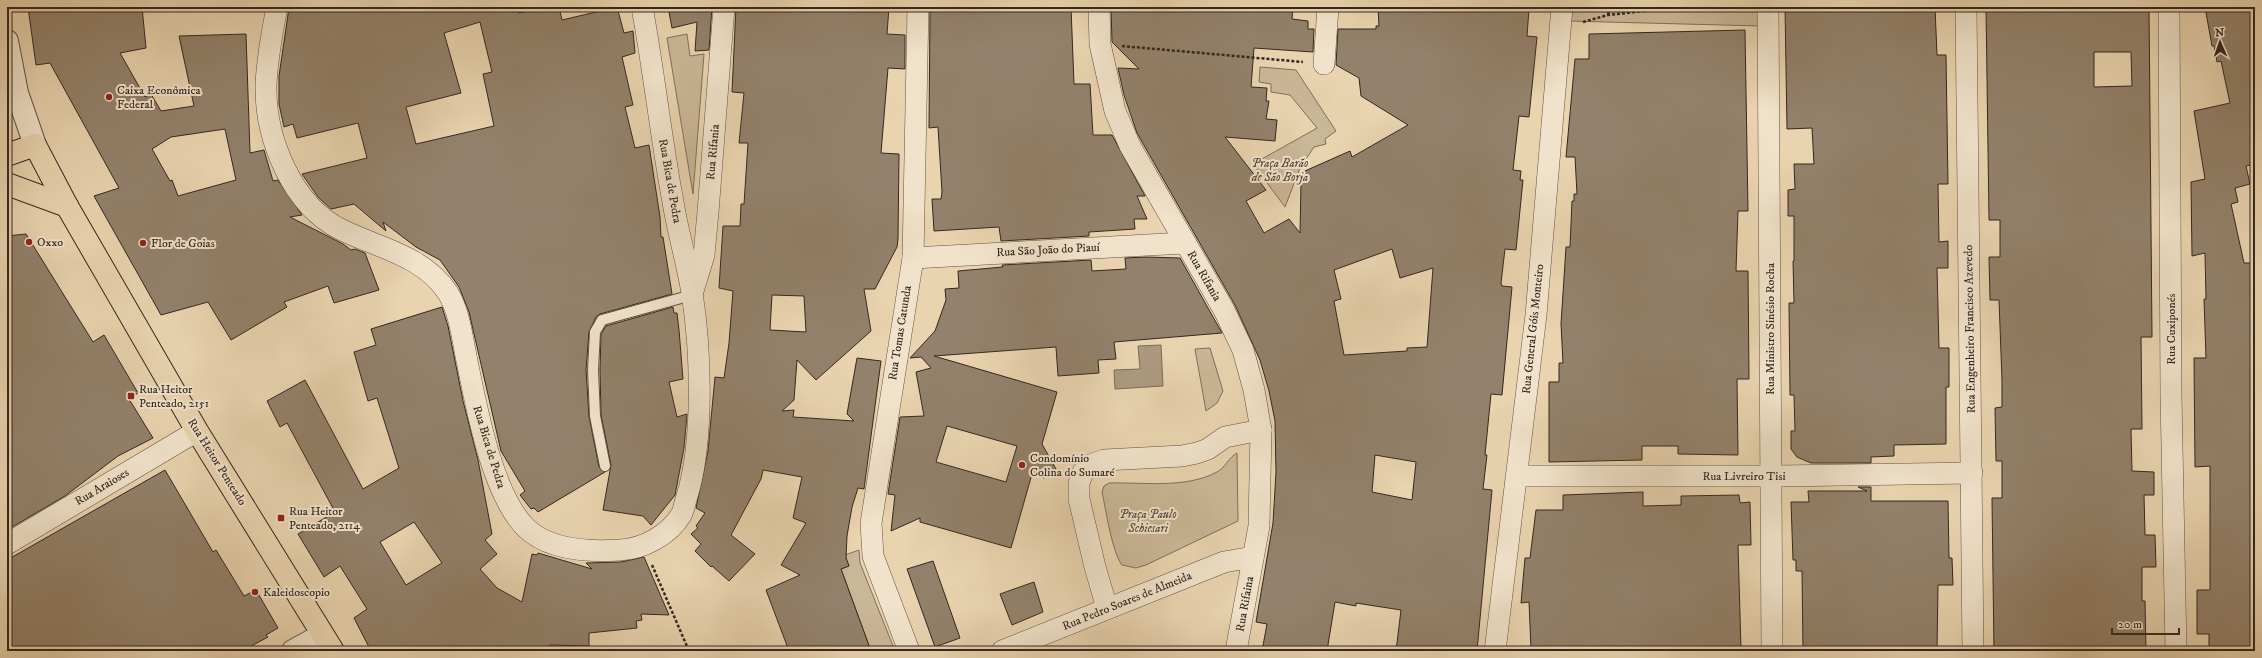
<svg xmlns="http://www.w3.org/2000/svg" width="2262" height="658" font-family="'IM FELL DW Pica',serif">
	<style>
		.green { fill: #cab797; stroke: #806f5c }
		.water { fill: #ac997f; stroke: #7c6b59 }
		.building { fill: #93816b; stroke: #352721; fill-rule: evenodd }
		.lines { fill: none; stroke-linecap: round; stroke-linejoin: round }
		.service-casing { stroke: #625244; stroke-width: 12 }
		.minor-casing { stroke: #625244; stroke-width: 22 }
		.tertiary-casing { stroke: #625244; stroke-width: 24 }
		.primary-casing { stroke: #352721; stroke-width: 24 }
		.path { stroke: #352721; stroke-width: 2.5; stroke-dasharray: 3 2; stroke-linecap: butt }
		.service { stroke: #f1e3cb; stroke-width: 10 }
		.minor { stroke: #f1e3cb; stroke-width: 21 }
		.tertiary { stroke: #f1e3cb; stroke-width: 22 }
		.primary { stroke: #e9d4af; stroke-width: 22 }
		.poi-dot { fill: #8f2418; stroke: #f1e3cb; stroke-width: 1.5 }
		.labels { text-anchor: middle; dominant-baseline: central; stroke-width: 4; stroke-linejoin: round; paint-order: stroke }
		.poi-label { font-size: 12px; fill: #352721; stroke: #f1e3cb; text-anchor: start }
		.street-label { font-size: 12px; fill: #352721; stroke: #f1e3cb }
		.park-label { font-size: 12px; font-style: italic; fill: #5a4b3e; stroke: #f1e3cb }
	</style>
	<rect width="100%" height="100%" fill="#e9d4af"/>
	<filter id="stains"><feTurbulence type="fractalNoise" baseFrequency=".005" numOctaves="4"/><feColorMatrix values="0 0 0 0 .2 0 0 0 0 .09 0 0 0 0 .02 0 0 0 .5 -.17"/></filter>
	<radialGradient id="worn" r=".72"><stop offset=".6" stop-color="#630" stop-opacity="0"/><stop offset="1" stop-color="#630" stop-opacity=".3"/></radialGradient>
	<!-- green -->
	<g class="green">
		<path d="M1569,7H1760L1761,26L1568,21Z"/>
		<path d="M687,34L690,56L704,54L693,194L667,38Z"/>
		<path d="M1260,67L1296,70L1336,131L1325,139L1326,144L1314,147L1300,168L1285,207L1253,164L1317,128L1290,95L1271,92V84L1259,82Z"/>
		<path d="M1210,348L1223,391L1217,403L1206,411L1195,349Z"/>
		<path d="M1237,453L1238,521L1146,565L1136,568L1122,565C1112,552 1106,510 1102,492L1104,486L1109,483C1143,482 1185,489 1217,472C1225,468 1229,457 1237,453Z"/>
		<path d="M859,550L860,563L895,651H871L841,569L849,566L845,555Z"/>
	</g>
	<!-- water -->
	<path class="water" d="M1161,345L1163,386L1115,389L1114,370L1140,369L1138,346Z"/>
	<!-- building -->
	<g class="building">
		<path d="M28,7H142L146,48L120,53L145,97L151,94L161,111L194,106L179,36L246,34L250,153L264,150L273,181L278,180L302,215L290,217L343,244L351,250L355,249L365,253L379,290L334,303L328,286L284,302L287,307L231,340L208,302L161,315L94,196L119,188L50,63L36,65ZM225,129L236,180L178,196L172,180L170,181L152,149L171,137Z"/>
		<path d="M294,7H518L519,13L546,7H559L562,20L617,7L624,33L633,31L635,53L622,57L633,105L625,107L635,148L649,145L660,217L661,237H663L672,294L600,314L596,317L589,332L586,370L589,416L599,467L605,472L538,512L534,508L531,509L520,495L525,491L501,451L469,312L459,287L440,260L416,247L383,222L386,231L354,204L331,209L318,197L302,174L367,158L358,123L297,138L293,124L284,127L279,104V76L289,8ZM480,22L492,72L483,74L494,126L416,144L406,107L461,93L444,33Z"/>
		<path d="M668,7H712L709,50L695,51L697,22L672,28Z"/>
		<path d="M736,7H889L887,34L905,35V69L888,68L881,153L899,154L898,239L897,247L875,289H864L871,331L816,380L797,360L794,400L782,411L794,410L793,417L854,421L847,414L857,358L881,361L864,489L858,488L852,507L847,536L846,558L849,566L841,569L871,651H789L766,590L800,575L781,565L806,523L793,518L802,477L763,470L761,479L731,535L755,554L729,581L712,566L711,567L695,551L701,544L691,534L698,528L696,526L705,513L696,508L708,451L715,377L724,378L729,343L733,291L719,288L723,226H740L741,204H744L748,143H739L744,93L732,92ZM772,295L804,296L806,332L770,330Z"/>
		<path d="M943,7H1071L1074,84H1090L1093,135H1112L1145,196H1137L1147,219H1134L1135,229L1089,232V236L1001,241L999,227L934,231L932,199H941L942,192L938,127L929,128L930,11L943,10Z"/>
		<path d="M1111,7H1293L1292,19L1308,21V29H1314L1313,52L1254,48L1251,87L1267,88L1266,101H1269L1266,119L1277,120L1275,141L1225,137L1266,190L1246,201L1264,233L1289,219L1300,233L1301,183L1305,171L1350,151L1352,157L1408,125L1361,96L1359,78L1336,65L1338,29H1376V26H1379L1378,7H1503L1529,9L1527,36L1537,37L1529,117L1519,116L1513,170L1521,171L1520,180H1523L1516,250L1505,249L1501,283L1502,286L1512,287L1502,395L1491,394L1485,455H1487L1483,489L1492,490L1477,651H1396L1401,610L1356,603V606L1335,602L1327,651H1262L1267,624L1256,622L1273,523L1276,472L1275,421L1269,391L1260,360L1235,305L1137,133L1124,95L1118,68L1139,69L1112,42ZM1392,249L1400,278L1433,268L1427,347L1407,348V351L1344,355L1334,301L1341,299L1334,270ZM1375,455L1416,462L1412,500L1372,492Z"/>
		<path d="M1785,7H1935L1937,55H1946L1948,184H1938L1939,242L1948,241V268H1937L1939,348H1949V387H1946V444L1894,445V456L1871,457V463H1811L1797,457L1791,449V431H1795L1794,395H1790L1789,303H1794L1793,261H1794V216H1788V190L1795,189L1794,164H1814L1812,128L1787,129Z"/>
		<path d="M1986,7H2149L2152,337H2141L2142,429H2131L2132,471L2154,472V495H2144L2145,535H2155L2156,567H2142V601H2145L2146,651H1994L1992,498H2002V461H1996L1995,408L2002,407V380L1999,300H1990L1989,257H2000V220H1989ZM2094,52H2131L2132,86L2094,87Z"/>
		<path d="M2205,7H2255V164L2246,166L2250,184L2235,188L2238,202L2231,204L2244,263H2255V651H2209V634H2197V590H2210V466L2195,467L2194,358H2206L2204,299H2206L2205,253L2192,256L2191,182L2205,179L2194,111L2230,103L2221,61L2217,62L2214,46H2212Z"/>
		<path d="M1745,30L1748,211H1738L1736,271H1748L1749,379H1737L1738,455L1678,454V446H1642V460L1549,462V382H1559V363H1563L1561,324L1566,247H1570L1572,201H1574V194H1577L1575,157H1566L1575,59H1589V34Z"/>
		<path d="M26,234L93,342L104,335L138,393L129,399L153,438L118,456L65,496L7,530V236Z"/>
		<path d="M1147,257L1180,258L1222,333L1114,342L1116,359L1098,360L1099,373L1058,376L1056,347L934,356L1057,392L1042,444L1056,469L1044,478L1032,474L1011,548L920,522V518L891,531L895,495L888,494L900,417L924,416L916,372L931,368L921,357L910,358L935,331L946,300L945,289L959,288L958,271L1003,267L1002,265L1091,260L1092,271L1126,269L1125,258ZM947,426L1017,446L1006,482L936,462Z"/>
		<path d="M442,307L448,326L463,401L478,460L492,534L485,540L497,554L480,569L497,588L522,602L532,554L537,555L538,553L592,569L586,563L621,562L644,557L669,615L641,614L642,620L636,621L637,628L589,633V646L550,645V648L542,647L541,651H371L354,618L367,609L340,566L324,577L298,534L335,512L287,423L280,427L267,401L305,380L363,489L399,468L377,398L368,401L354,352L376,345L371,329ZM414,522L442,563L406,585L380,542Z"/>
		<path d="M673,307L674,313H677L679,330L683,379L669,382L677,417L687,414L684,448L675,495L651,525L643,516L603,510L611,465L601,415L600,370L601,334L606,326Z"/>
		<path d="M165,470L213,552L216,550L244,596L256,590L278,628L266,635L268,637L242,651H7V560Z"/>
		<path d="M1858,487H1871V501H1948L1949,558H1952L1953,585H1938L1937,651H1803L1802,571H1796V560H1793L1791,502H1809L1808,491H1867Z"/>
		<path d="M1643,492V506L1681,505V496L1739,495L1740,503L1750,502L1751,545H1738L1741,650L1543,651V649H1531L1529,602L1521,603L1525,558H1530L1536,510H1563V495Z"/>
		<path d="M933,561L960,638L935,647L907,569Z"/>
		<path d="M1034,582L1043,612L1012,625L1000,594Z"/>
	</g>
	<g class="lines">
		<defs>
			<path id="service" d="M605,466L595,416L593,370L595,332L602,320L692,295"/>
			<g id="minor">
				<path d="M277,7C272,33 267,58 266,85C265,138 292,206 342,230C379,248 424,256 448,293C459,311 462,335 466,356C476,404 491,493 526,528C550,551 590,552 620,550C643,549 669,535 681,515C684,510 685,502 687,496C704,442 701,349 692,293C687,262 678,233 673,202C661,138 654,72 642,7"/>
				<path d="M1099,7L1100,44L1115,111L1130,146L1224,310L1243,350L1254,390L1261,430L1259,526L1236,651"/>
				<path d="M1768,7L1772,651"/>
				<path d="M1966,7L1973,651"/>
				<path d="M2169,7L2171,395L2176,651"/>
				<path d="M1324,64L1328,7"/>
				<path d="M913,258L1184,243"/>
				<path d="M693,291L704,255L708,212L724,7"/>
				<path d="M1517,476H1771L1972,473"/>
				<path d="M7,544L197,431"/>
				<path d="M1107,608L1095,567L1079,499V483L1083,472L1090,465L1104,460L1182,456L1197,453L1208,449L1225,437L1261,430"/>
				<path d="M909,651L873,556L871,523L913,258L918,7"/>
				<path d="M1002,651L1224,562L1253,557"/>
				<path d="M1495,651L1536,315L1562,7"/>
			</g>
			<g id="tertiary">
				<path d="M7,41L17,93L35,145"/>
				<path d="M293,651L322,635"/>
			</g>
			<g id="primary">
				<path d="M7,155L35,145L67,206L197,431L333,651"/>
				<path d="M7,184L67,206"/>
			</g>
		</defs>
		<!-- service casing -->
		<use href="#service" class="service-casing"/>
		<!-- minor casing -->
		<use href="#minor" class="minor-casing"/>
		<!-- tertiary casing -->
		<use href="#tertiary" class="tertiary-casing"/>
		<!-- primary casing -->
		<use href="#primary" class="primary-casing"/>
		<!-- path -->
		<g class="path">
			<path d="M1608,15L1610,7"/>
			<path d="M1583,22L1608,15L1681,7"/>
			<path d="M1122,46L1303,62"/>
			<path d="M652,565L689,651"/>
		</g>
		<!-- service -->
		<use href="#service" class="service"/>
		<!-- minor -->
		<use href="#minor" class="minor"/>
		<!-- tertiary -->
		<use href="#tertiary" class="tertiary"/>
		<!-- primary -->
		<use href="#primary" class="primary"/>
	</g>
	<!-- markers -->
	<g class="poi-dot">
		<circle cx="109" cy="97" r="4"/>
		<circle cx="29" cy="242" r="4"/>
		<circle cx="143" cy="243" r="4"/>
		<rect x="127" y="392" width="8" height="8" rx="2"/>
		<circle cx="1022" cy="465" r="4"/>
		<rect x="277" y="514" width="8" height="8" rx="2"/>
		<circle cx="255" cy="592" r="4"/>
	</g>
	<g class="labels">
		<!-- poi labels -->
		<g class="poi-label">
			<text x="117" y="90">Caixa Econômica<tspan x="117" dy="14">Federal</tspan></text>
			<text x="37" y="242">Oxxo</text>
			<text x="151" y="243">Flor de Goias</text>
			<text x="139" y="389">Rua Heitor<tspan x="139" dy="14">Penteado, 2151</tspan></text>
			<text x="1030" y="458">Condomínio<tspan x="1030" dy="14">Colina do Sumaré</tspan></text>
			<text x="289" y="511">Rua Heitor<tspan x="289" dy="14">Penteado, 2114</tspan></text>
			<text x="263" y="592">Kaleidoscopio</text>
		</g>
		<!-- street labels -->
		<g class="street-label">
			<text transform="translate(713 152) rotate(-85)">Rua Rifania</text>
			<text transform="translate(670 181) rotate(80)">Rua Bica de Pedra</text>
			<text transform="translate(1048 250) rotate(-3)">Rua São João do Piauí</text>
			<text transform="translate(1204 276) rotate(60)">Rua Rifania</text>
			<text transform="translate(1533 329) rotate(-84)">Rua General Góis Monteiro</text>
			<text transform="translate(1770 329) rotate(-90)">Rua Ministro Sinésio Rocha</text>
			<text transform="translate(1970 329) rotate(-91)">Rua Engenheiro Francisco Azevedo</text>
			<text transform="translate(2171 329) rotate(-90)">Rua Cuxiponés</text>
			<text transform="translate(900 333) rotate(-81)">Rua Tomas Catunda</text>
			<text transform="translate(489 447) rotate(73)">Rua Bica de Pedra</text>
			<text transform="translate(217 462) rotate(58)">Rua Heitor Penteado</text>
			<text x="1744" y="476">Rua Livreiro Tisi</text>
			<text transform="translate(102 487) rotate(-31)">Rua Araioses</text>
			<text transform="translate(1127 601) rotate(-22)">Rua Pedro Soares de Almeida</text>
			<text transform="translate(1245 604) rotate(-80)">Rua Rifaina</text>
		</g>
		<!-- park labels -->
		<g class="park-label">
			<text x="1280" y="163">Praça Barão<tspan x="1280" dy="14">de São Borja</tspan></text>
			<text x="1148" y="514">Praça Paulo<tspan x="1148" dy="14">Schiesari</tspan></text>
		</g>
	</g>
	<!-- margin -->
	<rect width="2262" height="658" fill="none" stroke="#e9d4af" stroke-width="24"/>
	<rect x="8" y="8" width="2246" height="642" fill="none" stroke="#352721" stroke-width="2"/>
	<rect x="12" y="12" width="2238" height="634" fill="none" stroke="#352721"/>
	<!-- north arrow -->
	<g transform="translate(2220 42) rotate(358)" stroke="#f1e3cb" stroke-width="3" paint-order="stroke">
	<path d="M0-3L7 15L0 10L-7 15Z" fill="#352721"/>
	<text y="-6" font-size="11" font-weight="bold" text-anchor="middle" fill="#352721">N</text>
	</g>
	<!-- scale -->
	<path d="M2112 628v6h67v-6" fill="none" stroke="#352721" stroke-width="2"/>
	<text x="2118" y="628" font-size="12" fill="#352721" stroke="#f1e3cb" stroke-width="3" paint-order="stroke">20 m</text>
	<rect width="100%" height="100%" filter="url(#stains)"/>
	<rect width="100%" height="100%" fill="url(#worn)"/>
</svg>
